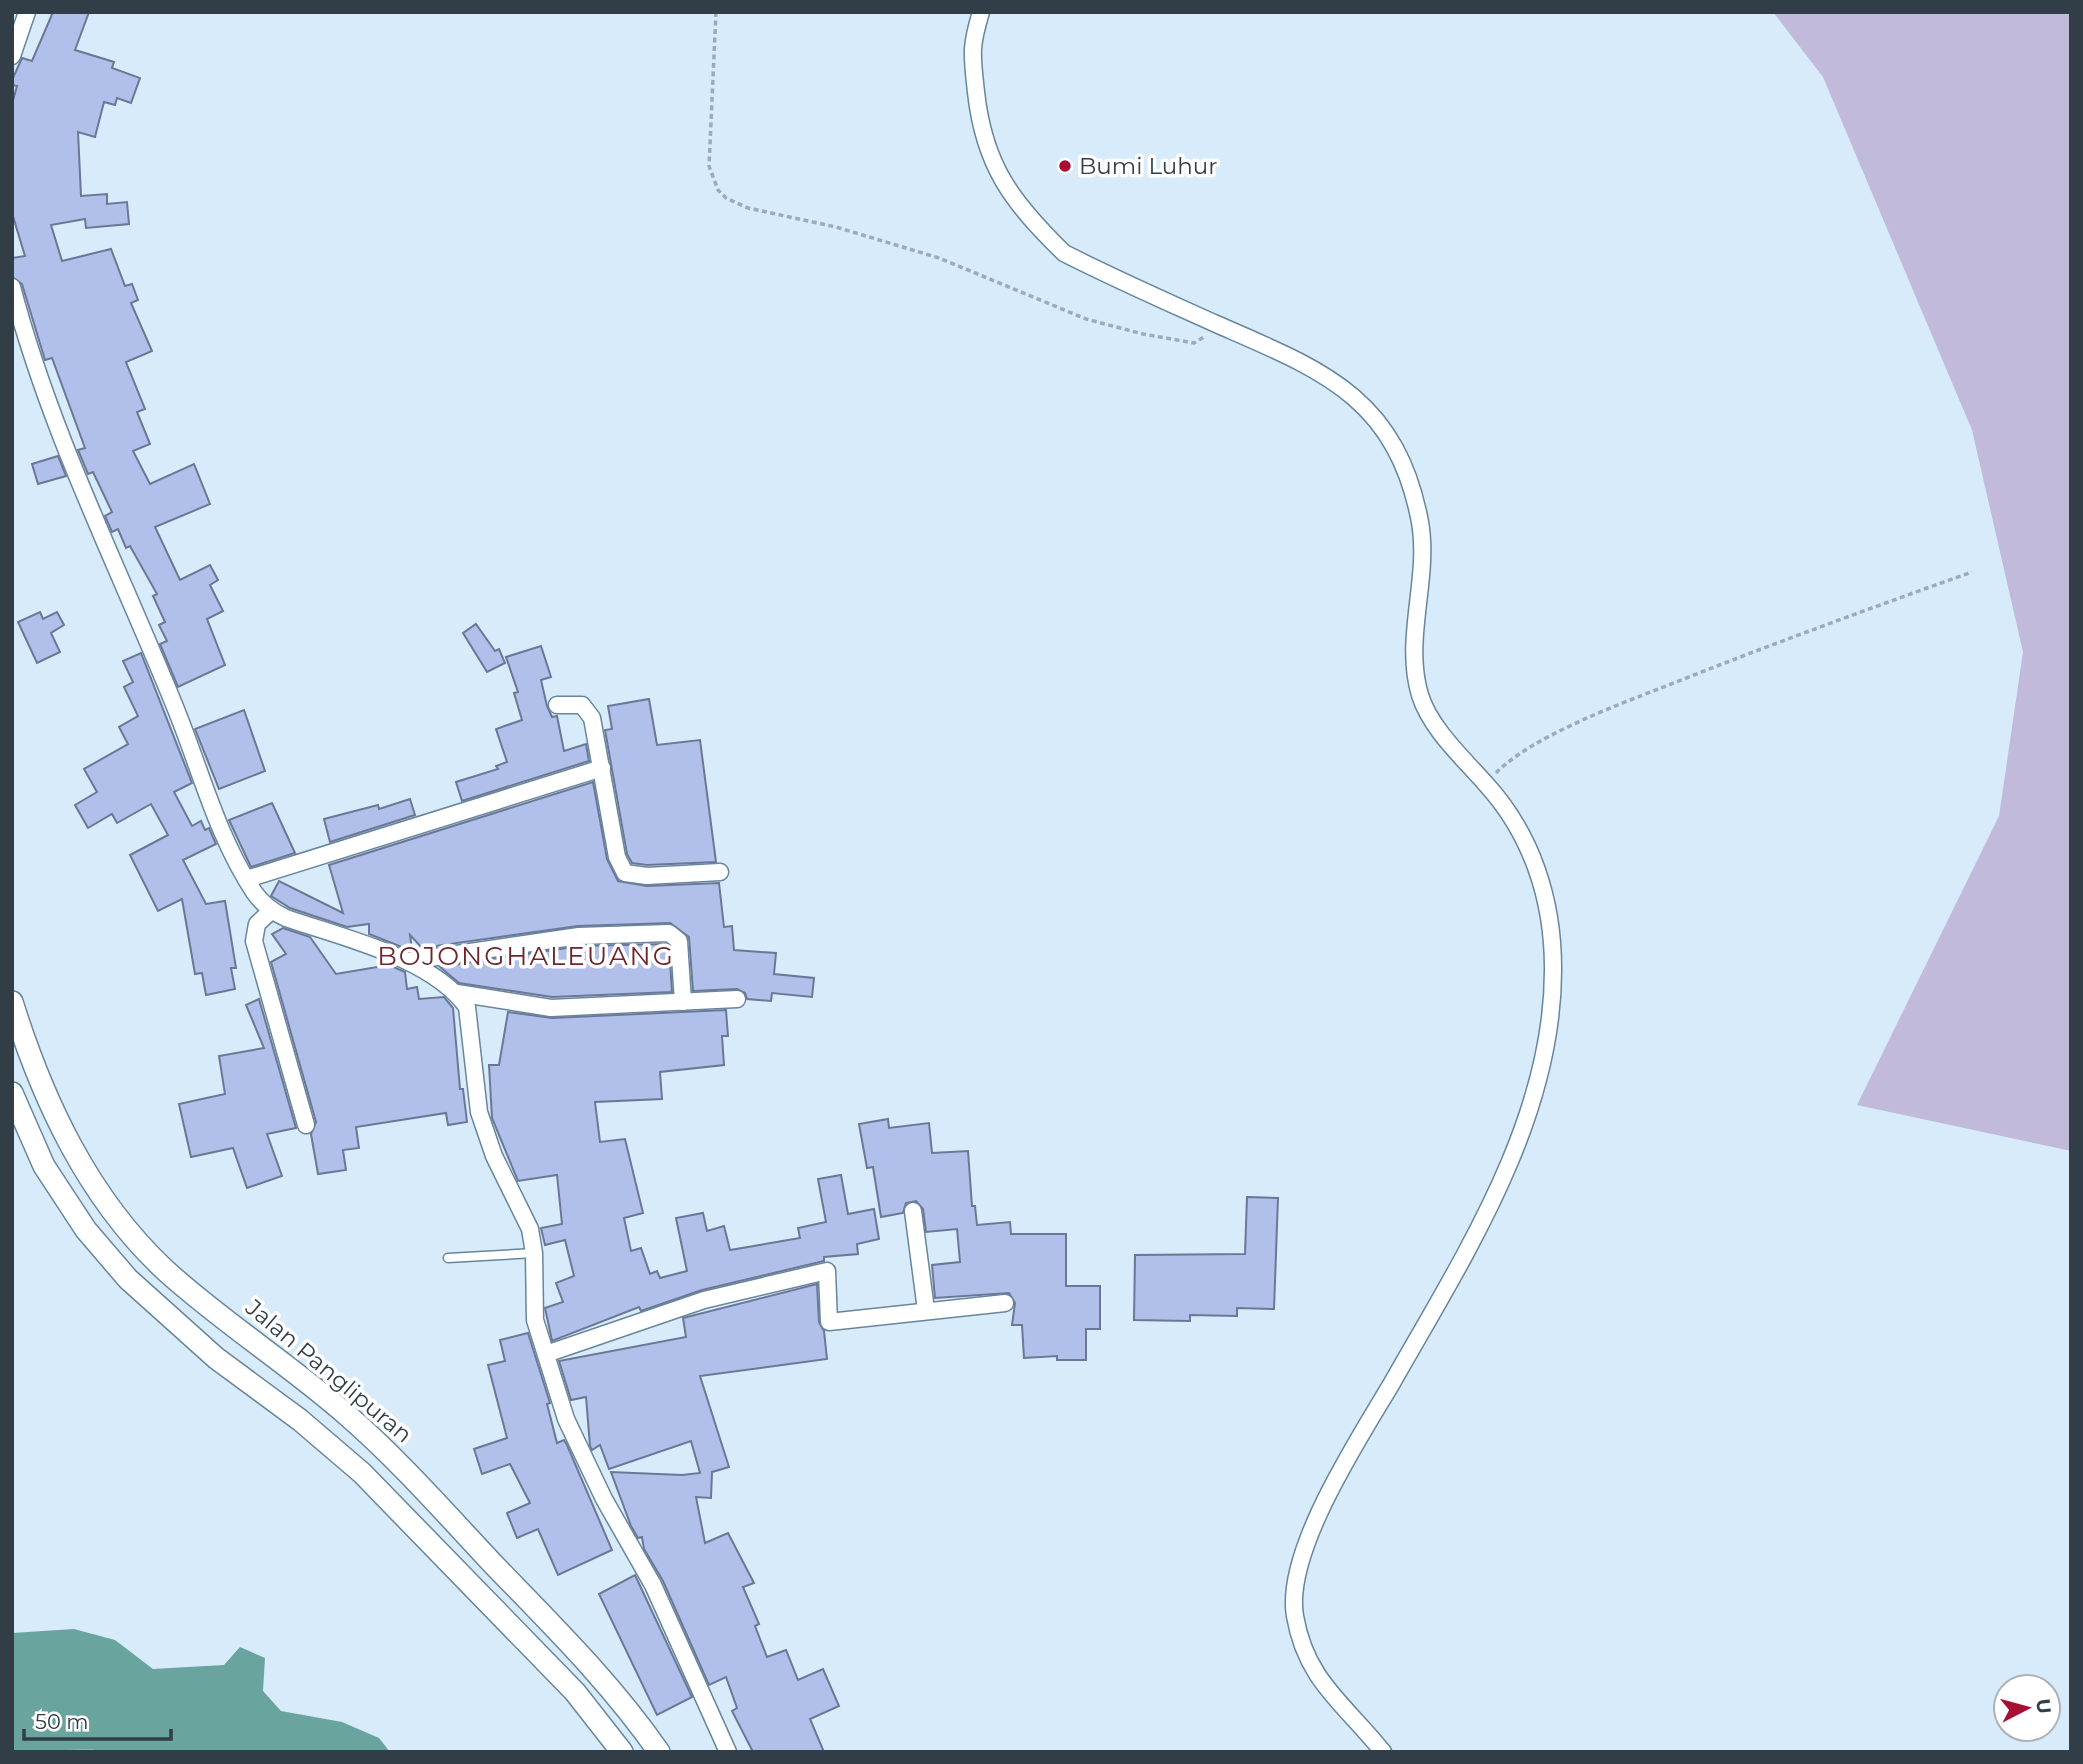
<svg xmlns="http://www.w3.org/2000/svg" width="2083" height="1764" font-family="Montserrat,sans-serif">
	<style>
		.green { fill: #c2badb }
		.water { fill: #69a59e }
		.building { fill: #b0c0eb; stroke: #6c7795; stroke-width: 2 }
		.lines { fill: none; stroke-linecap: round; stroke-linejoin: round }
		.lane-casing { stroke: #67869c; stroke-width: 11 }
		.street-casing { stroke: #67869c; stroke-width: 19 }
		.secondary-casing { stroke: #67869c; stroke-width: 24 }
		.path { stroke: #9aacb9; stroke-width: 3.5; stroke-dasharray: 5 3.5; stroke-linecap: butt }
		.lane { stroke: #fff; stroke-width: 8 }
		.street { stroke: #fff; stroke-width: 16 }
		.secondary { stroke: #fff; stroke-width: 21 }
		.poi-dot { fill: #a70e31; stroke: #fff; stroke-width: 2.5 }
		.labels { text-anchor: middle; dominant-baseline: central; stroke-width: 7; stroke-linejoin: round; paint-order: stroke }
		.poi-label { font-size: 23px; fill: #313e48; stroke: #fff; text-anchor: start }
		.street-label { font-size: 23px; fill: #313e48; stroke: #fff }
		.quarter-label { font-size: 26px; letter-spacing: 2px; fill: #6d262d; stroke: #fff }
	</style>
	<rect width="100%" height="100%" fill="#d7ebfa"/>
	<!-- green -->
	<path class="green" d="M1773,12H2071V1151L1857,1105L1999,816L2023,652L1972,430L1823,77Z"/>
	<!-- water -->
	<path class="water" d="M74,1629L115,1640L153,1669L224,1665L240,1647L265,1658L263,1691L281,1711L342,1722L379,1738L390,1752H118C83,1747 48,1752 12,1752V1633Z"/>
	<!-- building -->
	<g class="building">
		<path d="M53,12H89L75,50L114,62L112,68L140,78L131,103L117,98L115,105L104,102L95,137L78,132L81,196L107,194V204L127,202L129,224L86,228L85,219L51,225L62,261L111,249L125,286L132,284L138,300L131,303L152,351L126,362L145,409L137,412L150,444L133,451L150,484L194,464L210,504L155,527L180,580L210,565L218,580L210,585L223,611L207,619L225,665L178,687L160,644L167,641L159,625L165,622L153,596L157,594L130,546L126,548L118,529L112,532L105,516L112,512L93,472L88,474L78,450L85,448L52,358L45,360L22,284L12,277V258L25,256L12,213V104L17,86L12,85V80L22,58L32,61Z"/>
		<path d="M58,456L66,476L38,484L32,464Z"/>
		<path d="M40,612L43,619L57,612L64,625L51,633L60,652L37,663L18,622Z"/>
		<path d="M476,624L495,651L499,649L505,663L487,672L463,633Z"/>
		<path d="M541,646L551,677L541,680L547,706L552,717L557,716L564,751L586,744L589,761L462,801L456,782L498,769L496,766L507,762L496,729L522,720L514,693L518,692L506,657Z"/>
		<path d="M141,653L192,783L174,792L192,826L201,821L205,830L209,828L216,844L183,860L206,904L225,901L236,968H231L235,989L206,995L202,973L195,974L182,899L158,911L130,855L168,835L151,804L117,823L112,814L88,828L75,805L97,792L84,769L128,744L119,727L138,716L124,687L133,682L123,661Z"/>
		<path d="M649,699L657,745L700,740L716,862L647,865L632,863L627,854L605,730L612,729L608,706Z"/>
		<path d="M244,710L265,771L219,789L195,729Z"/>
		<path d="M593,782L607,859L618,881L647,886L719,883L724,927L732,926L734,950L776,953L774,974L814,978L812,997L772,993L771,1001L747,999L745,993L737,989L693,991L689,937L670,923L578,926L422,948L410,935L412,950H409L369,934V924L347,927L290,908L271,896L279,881L343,913L329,865Z"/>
		<path d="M410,799L415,815L330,842L324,819L378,805L379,809Z"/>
		<path d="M272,803L295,853L251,867L229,820Z"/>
		<path d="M283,928L310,937L336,974L389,965L405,972L407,989L417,987L419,999L444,997L453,1008L460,1089H463L467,1122L448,1125L446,1113L356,1127L359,1148L343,1150L346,1170L318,1174L311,1134L316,1122L271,962L286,954L272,934Z"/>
		<path d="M665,944L669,946L672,992L552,997L459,983L440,967L580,946Z"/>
		<path d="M259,999L296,1128L267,1134L282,1176L247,1188L233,1148L191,1157L179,1104L225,1094L219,1056L264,1048L246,1005Z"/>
		<path d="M726,1010L728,1036H722L724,1065L660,1072L662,1099L595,1102L600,1142L625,1139L643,1213L624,1218L631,1251L641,1248L650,1274L657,1271L660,1278L687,1271L676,1218L703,1213L707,1231L724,1226L730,1250L800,1238L798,1228L826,1222L818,1179L841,1175L848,1214L874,1209L879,1239L857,1244L858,1254L824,1257V1261L702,1290L641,1311L639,1307L552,1341L545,1308L563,1302L556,1283L574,1276L565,1240L545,1245L541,1228L562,1224L557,1175L518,1181L492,1118L489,1065H499L508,1012L552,1018Z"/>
		<path d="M888,1119L889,1128L929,1123L932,1153L968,1151L972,1206H975L977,1225L1010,1222L1011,1234H1066V1286H1100V1329H1086V1360H1057V1356L1024,1358L1022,1325H1012L1015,1303L1009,1293L935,1298L932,1265L960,1262L957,1229L926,1232L923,1209L916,1201L906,1203L903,1213L881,1217L873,1167L867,1168L859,1124Z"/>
		<path d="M1247,1197L1278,1198L1274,1309L1237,1308V1316L1190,1315V1321L1134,1320L1135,1255L1245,1254Z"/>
		<path d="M817,1284L819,1322L824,1331L827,1359L700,1376L729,1467L712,1472L711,1498L696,1497L705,1543L728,1533L754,1583L743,1587L759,1624L755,1626L767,1657L786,1650L798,1680L823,1669L839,1706L810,1719L824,1752H753L732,1711L737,1708L726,1677L709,1685L663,1581L644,1549L642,1537L638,1538L631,1526L611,1472L682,1475L700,1473L691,1441L609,1469L600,1445L592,1450L590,1446L586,1397L571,1400L559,1361L686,1337L683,1318Z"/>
		<path d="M528,1333L550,1403L547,1404L557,1443L564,1440L567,1445L612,1550L558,1575L538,1529L517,1538L507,1513L530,1503L510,1464L482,1474L474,1449L507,1438L488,1365L505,1361L500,1340Z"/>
		<path d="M635,1575L692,1697L657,1715L599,1594Z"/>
	</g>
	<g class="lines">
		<defs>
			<path id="lane" d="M448,1258L534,1253"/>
			<g id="street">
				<path d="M981,12C970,48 972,55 976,92C984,166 1012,202 1064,253C1113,278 1163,300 1214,323C1319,369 1396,395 1420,522C1430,579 1403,639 1420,695C1430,728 1463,758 1485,783C1532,834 1553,900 1553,968C1554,1119 1464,1256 1392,1383C1359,1439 1284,1552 1295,1616C1306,1681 1345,1704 1383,1752"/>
				<path d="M12,56L27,12"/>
				<path d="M12,287C50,432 117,564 173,702C199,764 216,835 254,892C262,904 273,912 286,918C343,938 431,957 467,1007L479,1112L494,1156L530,1229L534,1253L535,1320L566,1419L604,1499L653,1585L728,1752"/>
				<path d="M557,705H582L592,718L617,857L625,873L647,876L720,872"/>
				<path d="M247,879L602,768"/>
				<path d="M271,911L257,924L254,941L306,1125"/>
				<path d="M409,961L579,936L669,933L679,941L683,1002"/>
				<path d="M457,993L551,1008L737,999"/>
				<path d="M913,1211L926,1310"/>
				<path d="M546,1354L704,1300L827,1271L829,1322L1005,1303"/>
			</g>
			<g id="secondary">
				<path d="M12,1002C43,1101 88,1198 165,1270C222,1322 289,1364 347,1415C400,1461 447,1515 495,1566C553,1626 611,1683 659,1752"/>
				<path d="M12,1093L44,1166L86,1230L128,1279L216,1358L300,1420L362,1473L575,1692L622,1752"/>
			</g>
		</defs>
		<!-- lane casing -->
		<use href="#lane" class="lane-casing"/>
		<!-- street casing -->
		<use href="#street" class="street-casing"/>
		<!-- secondary casing -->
		<use href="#secondary" class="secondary-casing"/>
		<!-- path -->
		<g class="path">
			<path d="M716,12L709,166L718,190L726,198L748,208L836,227L939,258L1086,319L1143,334L1194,343L1204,337"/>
			<path d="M1496,773C1530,738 1614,706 1661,688C1764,647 1868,609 1972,572"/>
		</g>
		<!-- lane -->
		<use href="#lane" class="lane"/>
		<!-- street -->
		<use href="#street" class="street"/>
		<!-- secondary -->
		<use href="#secondary" class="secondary"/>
	</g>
	<!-- markers -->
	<circle class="poi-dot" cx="1065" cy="166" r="7"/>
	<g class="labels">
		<!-- poi labels -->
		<g class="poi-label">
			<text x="1079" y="166">Bumi Luhur</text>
		</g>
		<!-- street labels -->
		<g class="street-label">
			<text transform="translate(329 1371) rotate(40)">Jalan Panglipuran</text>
		</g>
		<!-- quarter labels -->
		<g class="quarter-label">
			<text x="526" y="956">BOJONGHALEUANG</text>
		</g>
	</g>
	<!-- border -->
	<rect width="2083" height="1764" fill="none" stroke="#313e48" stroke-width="28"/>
	<!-- north arrow -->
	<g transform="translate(2027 1708) rotate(84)"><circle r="33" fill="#ffffff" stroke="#adb2b6" stroke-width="2"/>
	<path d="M0-5L12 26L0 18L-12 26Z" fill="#a70e31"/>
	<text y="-10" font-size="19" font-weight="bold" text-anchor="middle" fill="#313e48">U</text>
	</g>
	<!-- scale -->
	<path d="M24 1729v10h147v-10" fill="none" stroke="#313e48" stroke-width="3.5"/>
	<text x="35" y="1729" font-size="21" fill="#313e48" stroke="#ffffff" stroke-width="5" paint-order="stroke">50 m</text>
</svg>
